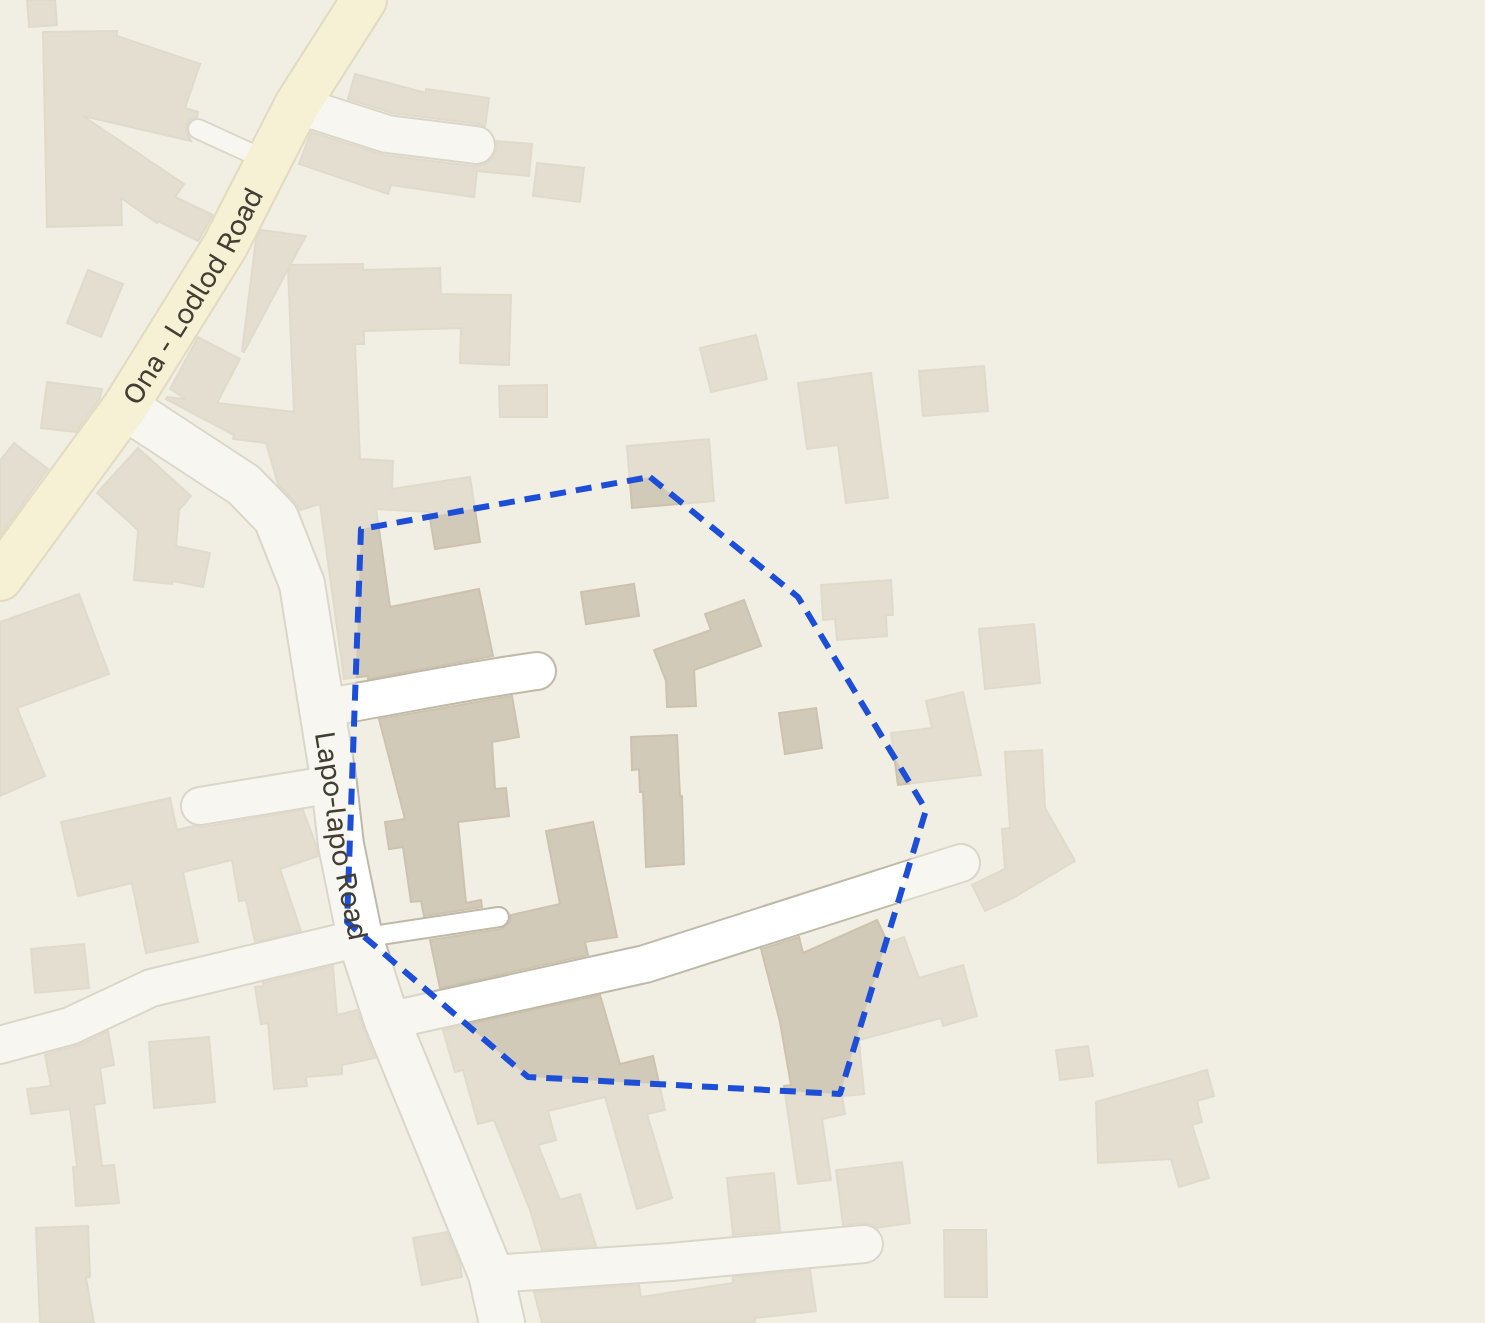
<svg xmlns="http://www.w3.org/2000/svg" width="1485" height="1323" font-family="'Golos Text',sans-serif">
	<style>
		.building { fill: #d2cab9; stroke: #cdc2ad; stroke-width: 2 }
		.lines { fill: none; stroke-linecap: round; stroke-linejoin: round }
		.service-casing { stroke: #bfb9a9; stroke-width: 22 }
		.minor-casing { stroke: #bfb9a9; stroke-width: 40 }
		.tertiary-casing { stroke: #bfb9a9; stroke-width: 48 }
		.secondary-casing { stroke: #d1c394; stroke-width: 48 }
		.service { stroke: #fff; stroke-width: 18 }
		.minor { stroke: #fff; stroke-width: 36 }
		.tertiary { stroke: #fff; stroke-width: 44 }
		.secondary { stroke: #fdf1c2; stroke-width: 44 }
		.marked { fill: none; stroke: #1d4ed8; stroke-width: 6; stroke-dasharray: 16 10; stroke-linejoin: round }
		.labels { text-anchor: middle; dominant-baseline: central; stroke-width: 8; stroke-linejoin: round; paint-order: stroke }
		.street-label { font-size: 28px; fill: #433e34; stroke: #fff }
	</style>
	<rect width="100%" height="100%" fill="#f1eee3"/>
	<!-- building -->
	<g class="building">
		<path d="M27,0H55L57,25L29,27Z"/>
		<path d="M117,31V36L200,64L185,108L198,112L197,117L190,120L187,125L186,131L191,141L83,116L184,184L175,197L213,215L198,241L158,221L157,223L121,198L122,225L47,227L43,32Z"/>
		<path d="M355,74L426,93V89L489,98L485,127L479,124L392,113L348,99Z"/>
		<path d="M311,132L384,155L473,166L483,165L492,158L497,148L496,141L532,144L529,176L477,171L474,197L391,185L388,194L299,164Z"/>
		<path d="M537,163L584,168L580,202L533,196Z"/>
		<path d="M261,230L306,236L290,265L363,264V270L440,268L441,294L511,295L509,365L460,363L461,328L364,331V344H355L360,459L393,461L392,489L470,477L480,542L435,549L429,512L376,509L390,607L479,589L493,656L368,679V676L344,679L320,504L300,510L294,501L278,484L266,443L233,439L234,435L166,399L167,397L186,399L170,389L198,337L240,359L217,403L294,412L288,269L244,352L242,351L256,239Z"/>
		<path d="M88,270L123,284L101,337L67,323Z"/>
		<path d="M756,335L767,379L711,392L700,348Z"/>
		<path d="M984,366L988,411L923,416L919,371Z"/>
		<path d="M871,373L888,498L846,503L838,445L807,449L798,383Z"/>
		<path d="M47,382L102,389L100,398L76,432L41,428Z"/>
		<path d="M547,385V417H500L499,386Z"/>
		<path d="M709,439L714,501L632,508L627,446Z"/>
		<path d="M14,443L48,469L0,536V461Z"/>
		<path d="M138,448L191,496L179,510L176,546L210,553L203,587L173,581L172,584L134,580L138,530L97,493Z"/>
		<path d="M891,580L893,615H886L887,636L837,640L835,619L823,620L821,585Z"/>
		<path d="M634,584L639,616L586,624L581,592Z"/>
		<path d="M79,594L109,674L17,708L45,776L0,796V622Z"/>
		<path d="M744,600L761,646L694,670L696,706L667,707L666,681L654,650L711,630L705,614Z"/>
		<path d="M1034,624L1040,683L985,689L979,629Z"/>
		<path d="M963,692L981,775L898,785L891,733L932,728L926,701Z"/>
		<path d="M512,696L519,737L492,742L495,789L506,788L509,816L458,822L466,903L481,900L482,907L424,916L421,901L411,902L403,847L389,849L385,822L405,819L379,719Z"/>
		<path d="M816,708L822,748L785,754L779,713Z"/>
		<path d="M677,735L680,796H682L684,864L646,867L643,792H640L639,769L632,770L631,737Z"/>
		<path d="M1042,750L1045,808L1075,861L1013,898L985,911L972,885L1005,869L1002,829L1010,828L1005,752Z"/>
		<path d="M170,798L177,830L193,826L203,827L303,810L316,845L318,856L280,869L301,931L255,942L246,900L239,901L232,860L183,872L198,942L146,953L132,883L78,896L61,822Z"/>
		<path d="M593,822L617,937L585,942L588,955L440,988L430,940L501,929L510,922L511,915L560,904L546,831Z"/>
		<path d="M877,920L888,943L904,937L919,978L963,965L977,1016L943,1026L941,1018L859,1040L864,1094L842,1096L845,1114L822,1119L831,1180L798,1184L784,1086L791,1085L780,1022L761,949L799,937L803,953Z"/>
		<path d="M84,944L89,988L35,993L31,949Z"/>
		<path d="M333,966L337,1015L357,1010L375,1058L342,1065V1074L306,1077L307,1086L274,1089L268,1023L261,1024L255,987L264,986L263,983Z"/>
		<path d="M600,995L620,1064L653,1056L665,1110L647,1114L672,1198L637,1209L605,1097L548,1111L556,1140L538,1145L560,1200L580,1194L596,1246L542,1250L530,1210L494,1120L478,1124L463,1070L455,1072L443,1030Z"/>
		<path d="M108,1031L114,1065L100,1068L105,1103L94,1105L102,1166L114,1165L119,1203L76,1206L73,1167H77L70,1109L31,1114L27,1089L51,1086L45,1055L79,1045Z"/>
		<path d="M209,1037L215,1102L154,1108L149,1042Z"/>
		<path d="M1088,1046L1093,1076L1060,1080L1056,1050Z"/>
		<path d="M1207,1070L1214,1096L1197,1101L1202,1122L1192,1125L1209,1178L1179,1187L1171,1159L1098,1163L1096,1102Z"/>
		<path d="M902,1162L910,1223L876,1228L872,1225L863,1223L843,1225L836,1170Z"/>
		<path d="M774,1173L780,1231L733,1235L727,1178Z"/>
		<path d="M88,1226L90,1277L86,1278L94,1323H40L36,1228Z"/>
		<path d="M944,1230H986L987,1297H945Z"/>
		<path d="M447,1232L460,1263L462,1277L422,1285L413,1238Z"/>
		<path d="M810,1270L816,1311L755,1318V1323H542L534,1292L639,1285L641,1297L733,1283V1277Z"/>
	</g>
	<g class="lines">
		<defs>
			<g id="service">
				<path d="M198,129L268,161"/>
				<path d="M360,938L499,917"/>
			</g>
			<g id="minor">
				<path d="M297,105L387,134L476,145"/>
				<path d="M322,708C394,696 465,681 537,671"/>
				<path d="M200,806L334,784"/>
				<path d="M387,1021L645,964L961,863"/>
				<path d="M0,1045L70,1026L151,988L360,938"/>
				<path d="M491,1274L671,1262L864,1244"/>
			</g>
			<g id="tertiary">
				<path id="s1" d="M125,407L244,485L276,518L302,584L334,784L341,845L360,938L387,1021L491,1274L502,1323"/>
			</g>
			<g id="secondary">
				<path id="s2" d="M0,578L125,407L225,246L297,105L364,0"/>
			</g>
		</defs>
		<!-- service casing -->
		<use href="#service" class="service-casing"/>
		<!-- minor casing -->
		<use href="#minor" class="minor-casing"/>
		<!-- tertiary casing -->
		<use href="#tertiary" class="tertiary-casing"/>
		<!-- secondary casing -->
		<use href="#secondary" class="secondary-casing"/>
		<!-- service -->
		<use href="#service" class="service"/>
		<!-- minor -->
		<use href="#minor" class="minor"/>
		<!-- tertiary -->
		<use href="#tertiary" class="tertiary"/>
		<!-- secondary -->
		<use href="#secondary" class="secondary"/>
	</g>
	<!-- marked area -->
	<path d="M0 0H1485V1323H0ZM650,477L798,597L926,810L840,1094L528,1077L347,922L361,529Z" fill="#f1eee3" fill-opacity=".55" fill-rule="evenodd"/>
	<path class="marked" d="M650,477L798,597L926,810L840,1094L528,1077L347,922L361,529Z"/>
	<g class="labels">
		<!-- street labels -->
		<g class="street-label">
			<text stroke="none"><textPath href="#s2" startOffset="342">Ona - Lodlod Road</textPath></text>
			<text stroke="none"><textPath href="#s1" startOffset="514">Lapo-lapo Road</textPath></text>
		</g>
	</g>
</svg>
